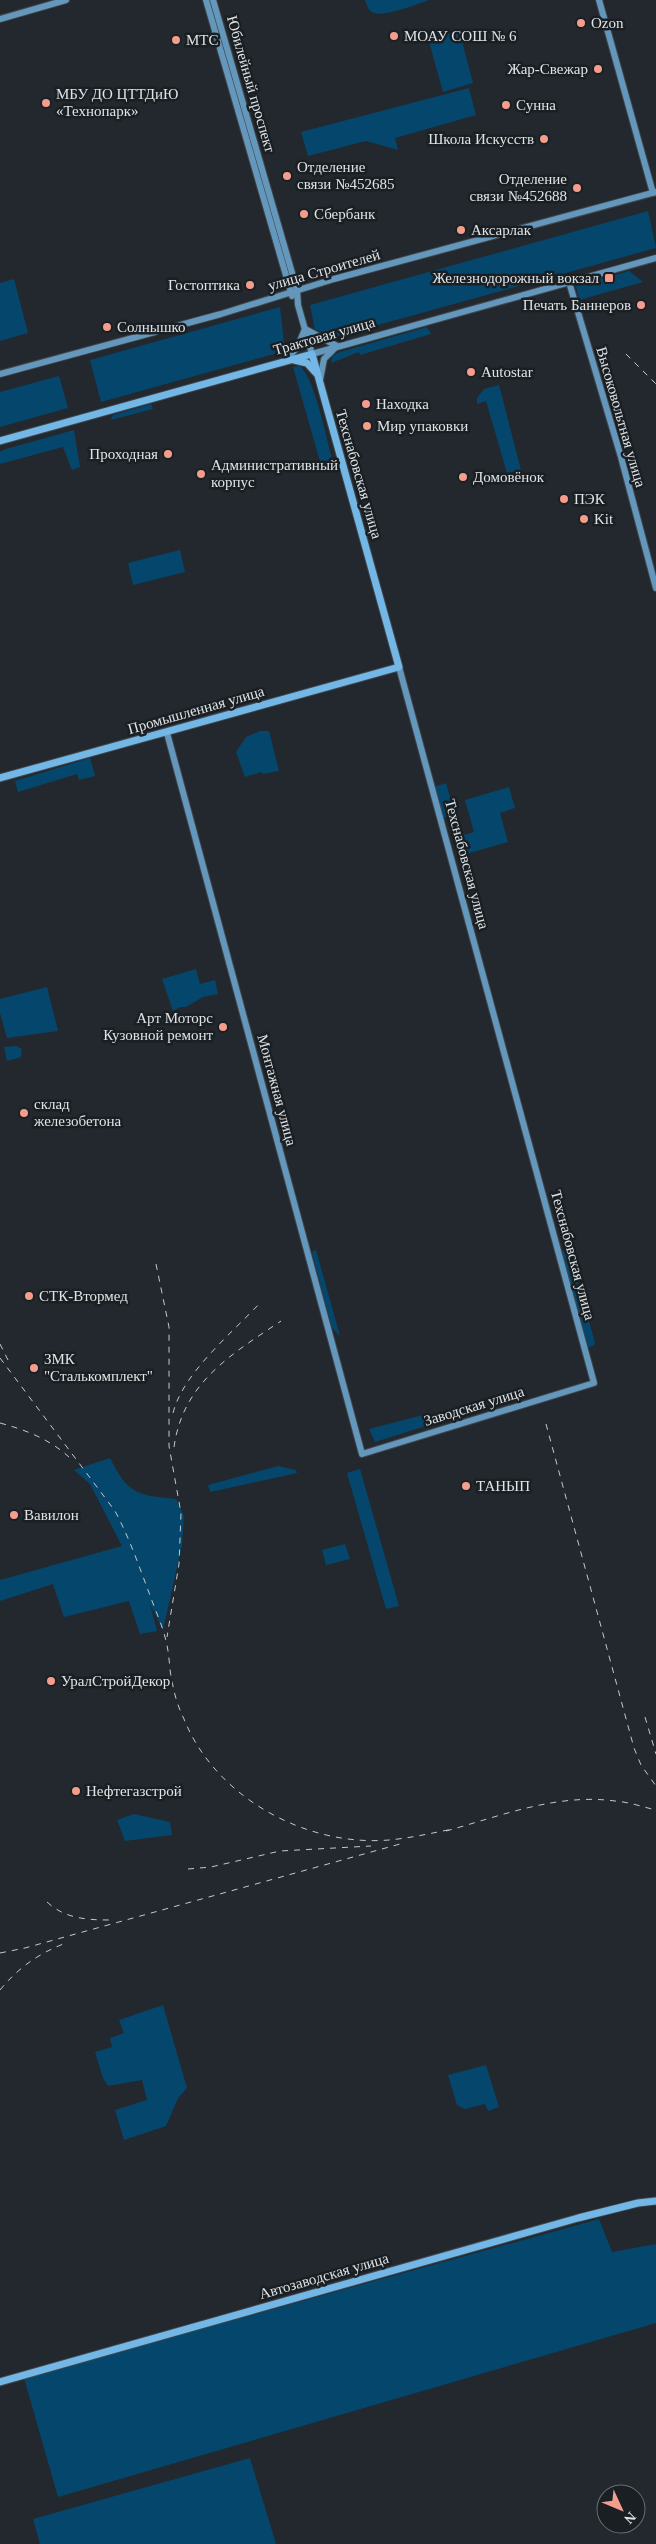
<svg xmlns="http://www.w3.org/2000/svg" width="656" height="2544" font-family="Georgia,serif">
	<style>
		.green { fill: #05476c }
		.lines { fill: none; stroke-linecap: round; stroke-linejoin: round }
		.secondary-casing { stroke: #40464b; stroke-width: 8 }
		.primary-casing { stroke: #40464b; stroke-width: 9 }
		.secondary { stroke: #6497bc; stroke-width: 6 }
		.primary { stroke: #73b7e6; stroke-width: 7 }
		.rail { stroke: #c5c9cc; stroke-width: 1; stroke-dasharray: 6 6; stroke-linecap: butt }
		.poi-dot { fill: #f59d8d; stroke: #191f23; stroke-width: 2 }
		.labels { text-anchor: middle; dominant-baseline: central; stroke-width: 5; stroke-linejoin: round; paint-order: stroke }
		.poi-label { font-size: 15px; fill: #dfe3e6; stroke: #191f23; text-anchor: start }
		.street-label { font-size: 15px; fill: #dfe3e6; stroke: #191f23 }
	</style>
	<rect width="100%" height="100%" fill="#22282d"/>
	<!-- green -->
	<g class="green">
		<path d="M365,0H429C418,4 384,17 374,13C368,11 367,5 365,0Z"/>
		<path d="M459,30L473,83L443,92L428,38Z"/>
		<path d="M469,88L476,115L395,138L398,150L366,141L308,156L301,132Z"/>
		<path d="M648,211L656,248L338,336L315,330L310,305Z"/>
		<path d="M629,271L643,282L579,300L576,286Z"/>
		<path d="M14,279L28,333L0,341V283Z"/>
		<path d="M280,307L285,351L101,402L90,360Z"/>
		<path d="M427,327L431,334L360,355L359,352L331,363L332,356L340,352Z"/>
		<path d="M300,366C316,381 326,439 333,462L321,465L293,367Z"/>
		<path d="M59,376L68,408L0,427V392Z"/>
		<path d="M499,385L521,470L507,473L486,401L477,404V398L484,389Z"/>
		<path d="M151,404L153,409L111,420L113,415Z"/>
		<path d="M74,430L80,467L72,470L63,447L0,464V452L6,449Z"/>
		<path d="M180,550L185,572L133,585L128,563Z"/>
		<path d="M260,731H269L279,771L263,774L261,772L245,777L236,752L246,737Z"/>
		<path d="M90,758L95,776L79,780L77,774L18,792L15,781Z"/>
		<path d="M446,783L455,815L442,818L434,787Z"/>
		<path d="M509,787L515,808L500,813L508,842L466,854L460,836L474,832L465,800Z"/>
		<path d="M196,969L200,984L215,980L218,994L203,997L186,1007H180L173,1011L162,979Z"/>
		<path d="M47,987L58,1031L7,1038L0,1013V999Z"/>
		<path d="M16,1046L22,1049L21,1057L7,1061L4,1047Z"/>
		<path d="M316,1250L340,1336L332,1328L312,1252Z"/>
		<path d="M569,1250L595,1343L593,1346L588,1347L561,1251Z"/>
		<path d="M423,1415L428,1422L426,1426L375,1442L369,1429Z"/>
		<path d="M110,1458C128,1494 136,1495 176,1499L184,1516L182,1545L163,1630L150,1604L157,1631L140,1634L129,1601L64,1617L53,1584L0,1601V1580L122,1546L90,1484L74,1470Z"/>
		<path d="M278,1466L296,1470L297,1473L210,1492L208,1485Z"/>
		<path d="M360,1469L399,1606L386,1609L347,1473Z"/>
		<path d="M345,1544L350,1559L326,1565L322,1550Z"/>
		<path d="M134,1814L170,1822L172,1835L125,1841L117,1820Z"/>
		<path d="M163,2005L187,2088L178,2098L166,2126L124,2140L115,2110L147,2100L142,2080L108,2086L103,2078L95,2052L112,2047L110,2038L124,2033L119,2020Z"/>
		<path d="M486,2065L499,2107L488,2111L485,2104L465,2109L457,2105L448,2075Z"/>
		<path d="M599,2219L612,2252L656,2244V2323L58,2497L24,2378Z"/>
		<path d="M250,2458L276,2544H40L33,2519Z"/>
	</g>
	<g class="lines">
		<defs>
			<g id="secondary">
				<path d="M206,0L292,296"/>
				<path d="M213,0L297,290L298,305L312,354L656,258"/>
				<path d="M599,0L653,193"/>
				<path d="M0,19L66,0"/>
				<path d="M569,282L621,457L656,588"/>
				<path d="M305,329L337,346L324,359L320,380"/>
				<path d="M287,360L298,346L305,329"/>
				<path d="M0,374L221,314L334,279L656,192"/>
				<path d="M167,733L362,1454L594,1383L399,667"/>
			</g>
			<g id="primary">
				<path d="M294,360L307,363L316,373"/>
				<path d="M0,441L312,354L399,667L0,778"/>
				<path d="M0,2382L578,2218L638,2203L656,2201"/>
			</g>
		</defs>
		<!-- secondary casing -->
		<use href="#secondary" class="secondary-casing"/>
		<!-- primary casing -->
		<use href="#primary" class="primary-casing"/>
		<!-- secondary -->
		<use href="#secondary" class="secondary"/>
		<!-- primary -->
		<use href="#primary" class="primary"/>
		<!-- rail -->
		<g class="rail">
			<path d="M626,354L656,384"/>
			<path d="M156,1264L169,1327V1446L181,1513L179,1564L167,1637"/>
			<path d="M0,1344L9,1362"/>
			<path d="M0,1358L115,1511C130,1539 140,1569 151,1598C156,1612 163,1627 166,1641C170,1656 169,1672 173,1686C175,1697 179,1709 184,1719C215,1797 306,1847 389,1840C411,1838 432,1833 453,1829"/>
			<path d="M173,1413C183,1373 231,1334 260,1303"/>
			<path d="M0,1423C26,1430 49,1439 69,1457"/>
			<path d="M546,1424L634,1748L641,1765L656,1786"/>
			<path d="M174,1447C183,1382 232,1354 281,1321"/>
			<path d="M645,1717L656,1754"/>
			<path d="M446,1831C501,1816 557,1793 615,1801C629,1802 643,1807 656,1810"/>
			<path d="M188,1869L211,1867L280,1851L371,1846"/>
			<path d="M47,1902C65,1919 88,1920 111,1920"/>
			<path d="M0,1953L25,1948L400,1844"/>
			<path d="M0,1990C18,1968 39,1953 66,1943"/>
		</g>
	</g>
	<!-- markers -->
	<g class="poi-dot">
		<circle cx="581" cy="23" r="5"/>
		<circle cx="394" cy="36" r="5"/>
		<circle cx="176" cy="40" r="5"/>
		<circle cx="598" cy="69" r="5"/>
		<circle cx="46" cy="103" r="5"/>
		<circle cx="506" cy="105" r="5"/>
		<circle cx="544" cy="139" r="5"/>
		<circle cx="287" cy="176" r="5"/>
		<circle cx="577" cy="188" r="5"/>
		<circle cx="304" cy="214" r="5"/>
		<circle cx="461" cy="230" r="5"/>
		<rect x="604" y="273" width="10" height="10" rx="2.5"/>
		<circle cx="250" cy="285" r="5"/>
		<circle cx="641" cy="305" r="5"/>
		<circle cx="107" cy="327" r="5"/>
		<circle cx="471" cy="372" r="5"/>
		<circle cx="366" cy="404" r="5"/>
		<circle cx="367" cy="426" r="5"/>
		<circle cx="168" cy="454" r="5"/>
		<circle cx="201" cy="474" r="5"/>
		<circle cx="463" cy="477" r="5"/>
		<circle cx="564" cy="499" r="5"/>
		<circle cx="584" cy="519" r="5"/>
		<circle cx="223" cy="1027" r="5"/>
		<circle cx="24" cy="1113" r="5"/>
		<circle cx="29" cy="1296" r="5"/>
		<circle cx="34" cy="1368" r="5"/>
		<circle cx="466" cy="1486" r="5"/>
		<circle cx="14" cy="1515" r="5"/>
		<circle cx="51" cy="1681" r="5"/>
		<circle cx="76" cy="1791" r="5"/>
	</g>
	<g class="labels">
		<!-- poi labels -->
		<g class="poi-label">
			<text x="591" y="23">Ozon</text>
			<text x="404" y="36">МОАУ СОШ № 6</text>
			<text x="186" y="40">МТС</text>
			<text x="588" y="69" text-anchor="end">Жар-Свежар</text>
			<text x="56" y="94">МБУ ДО ЦТТДиЮ<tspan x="56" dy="17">«Технопарк»</tspan></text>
			<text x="516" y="105">Сунна</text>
			<text x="534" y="139" text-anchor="end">Школа Искусств</text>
			<text x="297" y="167">Отделение<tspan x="297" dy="17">связи №452685</tspan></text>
			<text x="567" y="179" text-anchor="end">Отделение<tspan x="567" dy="17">связи №452688</tspan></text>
			<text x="314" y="214">Сбербанк</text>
			<text x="471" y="230">Аксарлак</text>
			<text x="599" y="278" text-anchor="end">Железнодорожный вокзал</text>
			<text x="240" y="285" text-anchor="end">Гостоптика</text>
			<text x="631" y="305" text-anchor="end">Печать Баннеров</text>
			<text x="117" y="327">Солнышко</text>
			<text x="481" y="372">Autostar</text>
			<text x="376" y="404">Находка</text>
			<text x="377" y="426">Мир упаковки</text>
			<text x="158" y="454" text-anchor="end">Проходная</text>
			<text x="211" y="465">Административный<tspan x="211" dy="17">корпус</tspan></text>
			<text x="473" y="477">Домовёнок</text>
			<text x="574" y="499">ПЭК</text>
			<text x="594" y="519">Kit</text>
			<text x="213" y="1018" text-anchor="end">Арт Моторс<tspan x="213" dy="17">Кузовной ремонт</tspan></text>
			<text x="34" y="1104">склад<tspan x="34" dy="17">железобетона</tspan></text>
			<text x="39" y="1296">СТК-Втормед</text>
			<text x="44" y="1359">ЗМК<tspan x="44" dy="17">"Сталькомплект"</tspan></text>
			<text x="476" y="1486">ТАНЫП</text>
			<text x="24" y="1515">Вавилон</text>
			<text x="61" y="1681">УралСтройДекор</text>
			<text x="86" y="1791">Нефтегазстрой</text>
		</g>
		<!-- street labels -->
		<g class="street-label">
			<text transform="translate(251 84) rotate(74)">Юбилейный проспект</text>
			<text transform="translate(324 270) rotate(-16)">улица Строителей</text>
			<text transform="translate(324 336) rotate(-16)">Трактовая улица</text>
			<text transform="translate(621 417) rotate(74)">Высоковольтная улица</text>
			<text transform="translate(359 474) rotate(74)">Техснабовская улица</text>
			<text transform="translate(196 710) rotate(-16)">Промышленная улица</text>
			<text transform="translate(467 864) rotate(75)">Техснабовская улица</text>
			<text transform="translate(277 1090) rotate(75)">Монтажная улица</text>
			<text transform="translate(573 1255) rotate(75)">Техснабовская улица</text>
			<text transform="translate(474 1406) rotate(-17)">Заводская улица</text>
			<text transform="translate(324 2276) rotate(-16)">Автозаводская улица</text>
		</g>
	</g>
	<!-- north arrow -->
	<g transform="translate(621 2509) rotate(134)"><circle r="24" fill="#191f23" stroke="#686d71"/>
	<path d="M0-4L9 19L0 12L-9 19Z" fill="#f59d8d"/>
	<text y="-8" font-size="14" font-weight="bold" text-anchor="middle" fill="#dfe3e6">N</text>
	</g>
</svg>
